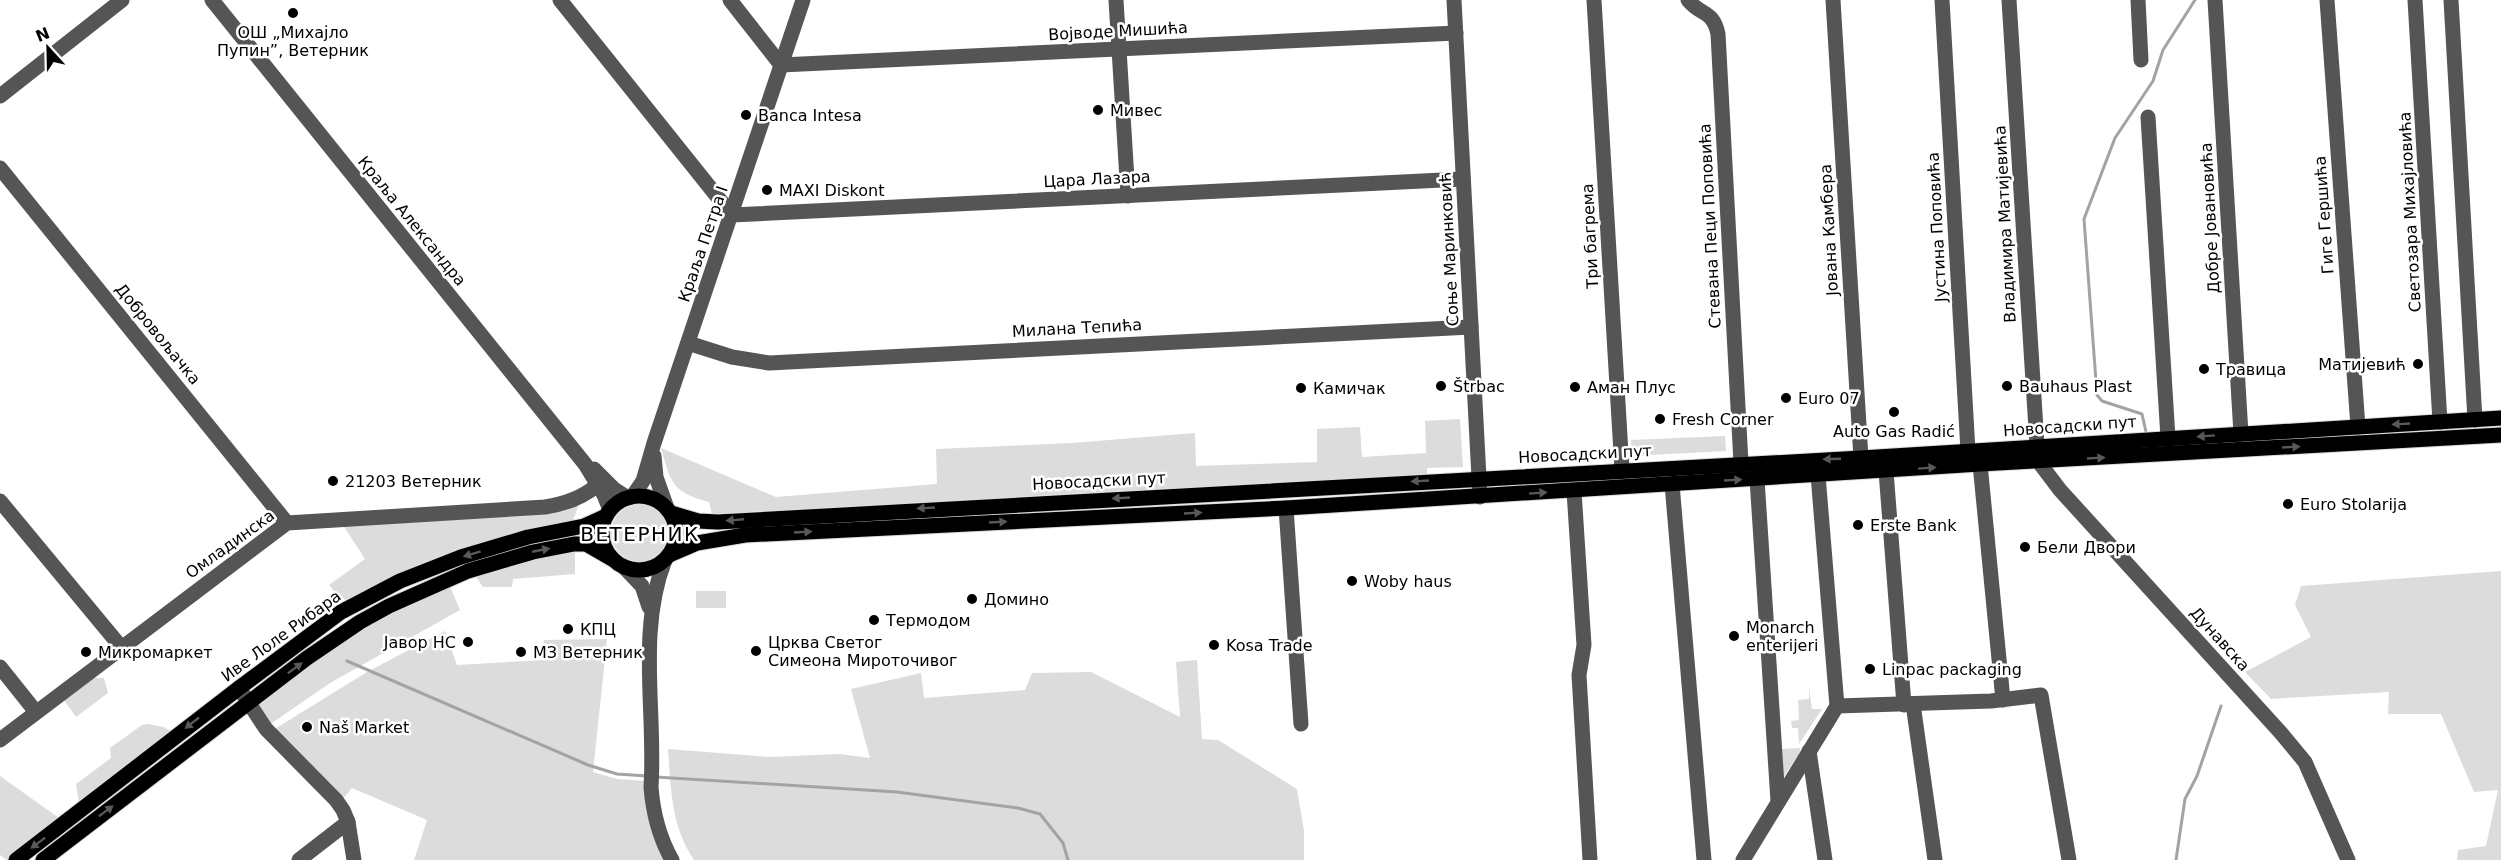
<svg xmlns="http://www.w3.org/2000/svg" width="2501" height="860" font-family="'DejaVu Sans',sans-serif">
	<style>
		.green { fill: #dcdcdc }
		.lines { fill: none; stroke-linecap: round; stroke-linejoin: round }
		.stream { stroke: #a3a3a3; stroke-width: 3 }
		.major-casing { stroke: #dbdbdb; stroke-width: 17 }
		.minor { stroke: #555; stroke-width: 15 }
		.major { stroke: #000; stroke-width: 15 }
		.oneway { fill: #595959 }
		.poi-dot { fill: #000; stroke: #fff; stroke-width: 2 }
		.labels { text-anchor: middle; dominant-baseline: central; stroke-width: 5; stroke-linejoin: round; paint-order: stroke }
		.street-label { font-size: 16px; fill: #000; stroke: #fff }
		.poi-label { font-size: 16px; fill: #000; stroke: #fff; text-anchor: start }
		.quarter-label { font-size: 20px; letter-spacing: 1.5px; fill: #000; stroke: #fff }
	</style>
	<rect width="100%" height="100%" fill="#fff"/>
	<!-- green -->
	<g class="green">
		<path d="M1460,419L1463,467L1427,468V474L712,514L709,502C672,492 671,483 661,448L776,497L937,484L936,449L1072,443L1195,433L1196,466L1317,462V429L1360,427L1362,457L1426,453L1425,421Z"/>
		<path d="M1725,436L1726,451L1632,456L1631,440Z"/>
		<path d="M580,502L572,523L389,580L346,600L340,598L329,585L365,559L341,522Z"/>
		<circle cx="640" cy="533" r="29"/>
		<path d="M575,550V574L513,579L512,587H483L474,574Z"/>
		<path d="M2501,571V860H2457L2458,850L2486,846L2498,790L2474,792L2441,714H2388L2389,692L2271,699L2245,672L2311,637L2295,605L2301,586Z"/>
		<path d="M449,584L460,610L330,683L269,725L254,704L355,631Z"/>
		<rect x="696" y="591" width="30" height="17"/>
		<path d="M445,631L457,665L544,660V640L607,639L593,772L617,779L645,781L667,860H414L427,820L352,788L343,799L273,730L367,672Z"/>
		<path d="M1197,660L1202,739L1218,740L1297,789L1304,831V860H694C671,826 671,789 668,749L769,757L840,754L870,758L851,689L921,673L924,698L1025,690L1032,673L1091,672L1180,717L1176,662Z"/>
		<path d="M92,678H104L108,693L76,717L64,700Z"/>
		<path d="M1809,688L1812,709H1822L1799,744L1798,728H1792L1791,721L1799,720L1798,700L1809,699Z"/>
		<path d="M149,724L163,727L173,732L79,803L76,784L111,758L110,748L142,725Z"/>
		<path d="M1800,748V752L1783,778L1782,749Z"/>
		<path d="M0,776L59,818L7,860L0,855Z"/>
	</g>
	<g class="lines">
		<!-- stream -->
		<g class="stream">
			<path d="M2146,432L2142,414L2102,401L2097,395L2084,219L2115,138L2153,81L2163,50L2195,0"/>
			<path d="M347,661L588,765L617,774L647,776"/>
			<path d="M656,777L897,792L1018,808L1040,814L1063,843L1068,860"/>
			<path d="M2176,860L2185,799L2197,776L2221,706"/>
		</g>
		<defs>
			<g id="major">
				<circle cx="639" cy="533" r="37"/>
				<path d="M671,513L698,521L718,522L1861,458L2501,418"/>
				<path d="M669,555L697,543L745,535L1286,508L1980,464L2501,435"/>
				<path d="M16,860L239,688L341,612L400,581L461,557L528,537L584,526L606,516"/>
				<path d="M43,860L307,658L360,622L389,606L468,571L533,552L574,544H586L612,559"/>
			</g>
		</defs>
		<!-- major casing -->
		<use href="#major" class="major-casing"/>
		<!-- minor -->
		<g class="minor">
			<path d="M212,0L585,464L604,495L610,510"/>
			<path d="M560,0L732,215"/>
			<path d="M730,0L781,65L1456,33"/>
			<path d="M1116,0L1128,196"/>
			<path d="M1454,0L1480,497"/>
			<path d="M1594,0L1622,470"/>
			<path d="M1688,0C1701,16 1713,10 1718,34L1741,463"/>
			<path d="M1833,0L1861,458"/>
			<path d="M1942,0L1968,451"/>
			<path d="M2009,0L2038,461L2060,490L2281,733L2305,762L2348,860"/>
			<path d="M2138,0L2141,60"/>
			<path d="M2215,0L2241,434"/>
			<path d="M2327,0L2358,427"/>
			<path d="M2415,0L2440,422"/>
			<path d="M2451,0L2475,420"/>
			<path d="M0,96L122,0"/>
			<path d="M2148,117L2168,438"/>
			<path d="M0,168L287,523"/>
			<path d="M732,215L1463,179"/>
			<path d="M688,343L732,357L769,363L1471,327"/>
			<path d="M654,456L656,477L667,508"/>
			<path d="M1980,464L2003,700"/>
			<path d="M594,469L614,489L628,498"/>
			<path d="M1886,471L1904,705"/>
			<path d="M1757,479L1778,801"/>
			<path d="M1672,484L1704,860"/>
			<path d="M1574,491L1584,645L1579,675L1590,860"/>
			<path d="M632,497L643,481L654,443L803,0"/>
			<path d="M0,501L121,647"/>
			<path d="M1286,508L1301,724"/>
			<path d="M665,560C637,631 656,713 651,787C653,813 659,837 672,860"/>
			<path d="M623,566L642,586L649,607"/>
			<path d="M0,667L36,712"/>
			<path d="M239,688L266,729L336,800L343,810L348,822L299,860"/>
			<path d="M1913,704L1935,860"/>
			<path d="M1837,706L1991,701L2041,695L2069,860"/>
			<path d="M0,740L287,523L545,507C564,504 582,498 596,486"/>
			<path d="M1809,751L1825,860"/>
			<path d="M348,822L354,860"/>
			<path d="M1743,860L1837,706L1818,475"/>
		</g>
		<!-- major -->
		<use href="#major" class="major"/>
	</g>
	<!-- one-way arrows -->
	<defs><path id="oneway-solid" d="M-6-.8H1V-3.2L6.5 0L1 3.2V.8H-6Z" transform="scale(1.5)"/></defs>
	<g class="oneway">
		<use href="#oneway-solid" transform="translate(2401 424) rotate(177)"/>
		<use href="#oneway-solid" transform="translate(2206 436) rotate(176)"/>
		<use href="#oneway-solid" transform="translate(2291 447) rotate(-3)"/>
		<use href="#oneway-solid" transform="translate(2096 458) rotate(-3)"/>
		<use href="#oneway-solid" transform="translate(1832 459) rotate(178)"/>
		<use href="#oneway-solid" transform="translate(1927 468) rotate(-4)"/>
		<use href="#oneway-solid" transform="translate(1733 480) rotate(-3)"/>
		<use href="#oneway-solid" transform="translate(1420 481) rotate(177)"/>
		<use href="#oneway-solid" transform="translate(1538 493) rotate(-4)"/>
		<use href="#oneway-solid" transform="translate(1121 498) rotate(177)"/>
		<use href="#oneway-solid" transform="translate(926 508) rotate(177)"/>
		<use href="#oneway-solid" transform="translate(1193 513) rotate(-3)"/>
		<use href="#oneway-solid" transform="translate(735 520) rotate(175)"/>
		<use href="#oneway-solid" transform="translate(998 522) rotate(-3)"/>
		<use href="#oneway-solid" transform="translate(803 532) rotate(-3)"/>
		<use href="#oneway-solid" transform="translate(541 550) rotate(-11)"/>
		<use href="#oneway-solid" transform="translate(472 554) rotate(163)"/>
		<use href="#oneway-solid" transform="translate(295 668) rotate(-37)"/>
		<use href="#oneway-solid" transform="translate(192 723) rotate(142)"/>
		<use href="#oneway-solid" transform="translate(106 811) rotate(-37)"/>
		<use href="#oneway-solid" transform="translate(38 843) rotate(143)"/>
	</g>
	<!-- markers -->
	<g class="poi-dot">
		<circle cx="293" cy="13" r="6"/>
		<circle cx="1098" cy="110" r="6"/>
		<circle cx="746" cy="115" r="6"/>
		<circle cx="767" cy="190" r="6"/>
		<circle cx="2418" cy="364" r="6"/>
		<circle cx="2204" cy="369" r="6"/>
		<circle cx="1441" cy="386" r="6"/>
		<circle cx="2007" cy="386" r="6"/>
		<circle cx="1575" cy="387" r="6"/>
		<circle cx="1301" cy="388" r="6"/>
		<circle cx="1786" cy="398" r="6"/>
		<circle cx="1894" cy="412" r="6"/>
		<circle cx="1660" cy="419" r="6"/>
		<circle cx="333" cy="481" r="6"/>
		<circle cx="2288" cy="504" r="6"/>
		<circle cx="1858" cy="525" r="6"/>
		<circle cx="2025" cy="547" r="6"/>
		<circle cx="1352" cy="581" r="6"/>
		<circle cx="972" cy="599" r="6"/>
		<circle cx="874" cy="620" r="6"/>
		<circle cx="568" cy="629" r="6"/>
		<circle cx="1734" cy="636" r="6"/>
		<circle cx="468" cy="642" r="6"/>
		<circle cx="1214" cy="645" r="6"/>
		<circle cx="756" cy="651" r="6"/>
		<circle cx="86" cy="652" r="6"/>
		<circle cx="521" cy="652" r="6"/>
		<circle cx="1870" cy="669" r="6"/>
		<circle cx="307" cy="727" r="6"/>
	</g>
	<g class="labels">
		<!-- street labels -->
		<g class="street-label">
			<text transform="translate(1118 31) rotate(-3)">Војводе Мишића</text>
			<text transform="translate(1097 179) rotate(-3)">Цара Лазара</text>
			<text transform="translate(2410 212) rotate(-93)">Светозара Михајловића</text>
			<text transform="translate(2324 215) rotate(-94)">Гиге Гершића</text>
			<text transform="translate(2210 218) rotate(-93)">Добре Јовановића</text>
			<text transform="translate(412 221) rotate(51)">Краља Александра</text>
			<text transform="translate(2005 224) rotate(-93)">Владимира Матијевића</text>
			<text transform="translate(1710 226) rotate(-93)">Стевана Пеци Поповића</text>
			<text transform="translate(1937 227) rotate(-93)">Јустина Поповића</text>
			<text transform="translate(1829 230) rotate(-93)">Јована Камбера</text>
			<text transform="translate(1590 236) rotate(-93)">Три багрема</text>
			<text transform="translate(703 244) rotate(-71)">Краља Петра I</text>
			<text transform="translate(1449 249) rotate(-93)">Соње Маринковић</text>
			<text transform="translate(1077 328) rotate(-3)">Милана Тепића</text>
			<text transform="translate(158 334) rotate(51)">Добровољачка</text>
			<text transform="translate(2070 426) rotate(-4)">Новосадски пут</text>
			<text transform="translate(1585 454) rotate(-3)">Новосадски пут</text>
			<text transform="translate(1099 481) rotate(-3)">Новосадски пут</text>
			<text transform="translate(230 544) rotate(-36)">Омладинска</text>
			<text transform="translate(281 636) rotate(-36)">Иве Лоле Рибара</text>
			<text transform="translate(2220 639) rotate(48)">Дунавска</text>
		</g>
		<!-- poi labels -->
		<g class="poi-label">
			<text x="293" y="32" text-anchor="middle">ОШ „Михајло<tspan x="293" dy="18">Пупин”, Ветерник</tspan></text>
			<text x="1110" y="110">Мивес</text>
			<text x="758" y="115">Banca Intesa</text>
			<text x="779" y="190">MAXI Diskont</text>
			<text x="2406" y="364" text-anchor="end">Матијевић</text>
			<text x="2216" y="369">Травица</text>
			<text x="1453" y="386">Štrbac</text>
			<text x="2019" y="386">Bauhaus Plast</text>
			<text x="1587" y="387">Аман Плус</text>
			<text x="1313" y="388">Камичак</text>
			<text x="1798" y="398">Euro 07</text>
			<text x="1672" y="419">Fresh Corner</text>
			<text x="1894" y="431" text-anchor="middle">Auto Gas Radić</text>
			<text x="345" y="481">21203 Ветерник</text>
			<text x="2300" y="504">Euro Stolarija</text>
			<text x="1870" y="525">Erste Bank</text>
			<text x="2037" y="547">Бели Двори</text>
			<text x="1364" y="581">Woby haus</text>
			<text x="984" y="599">Домино</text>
			<text x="886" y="620">Термодом</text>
			<text x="1746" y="627">Monarch<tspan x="1746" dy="18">enterijeri</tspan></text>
			<text x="580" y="629">КПЦ</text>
			<text x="456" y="642" text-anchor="end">Јавор НС</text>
			<text x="768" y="642">Црква Светог<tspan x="768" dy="18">Симеона Мироточивог</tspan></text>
			<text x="1226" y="645">Kosa Trade</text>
			<text x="98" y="652">Микромаркет</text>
			<text x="533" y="652">МЗ Ветерник</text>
			<text x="1882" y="669">Linpac packaging</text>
			<text x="319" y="727">Naš Market</text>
		</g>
		<!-- quarter labels -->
		<g class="quarter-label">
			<text x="640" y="534">ВЕТЕРНИК</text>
		</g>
	</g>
	<!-- north arrow -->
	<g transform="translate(48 48) rotate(338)" stroke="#ffffff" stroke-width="4.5" paint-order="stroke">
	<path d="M0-4.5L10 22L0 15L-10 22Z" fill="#000000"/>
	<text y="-9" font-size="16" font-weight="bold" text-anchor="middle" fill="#000000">N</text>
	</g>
</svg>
